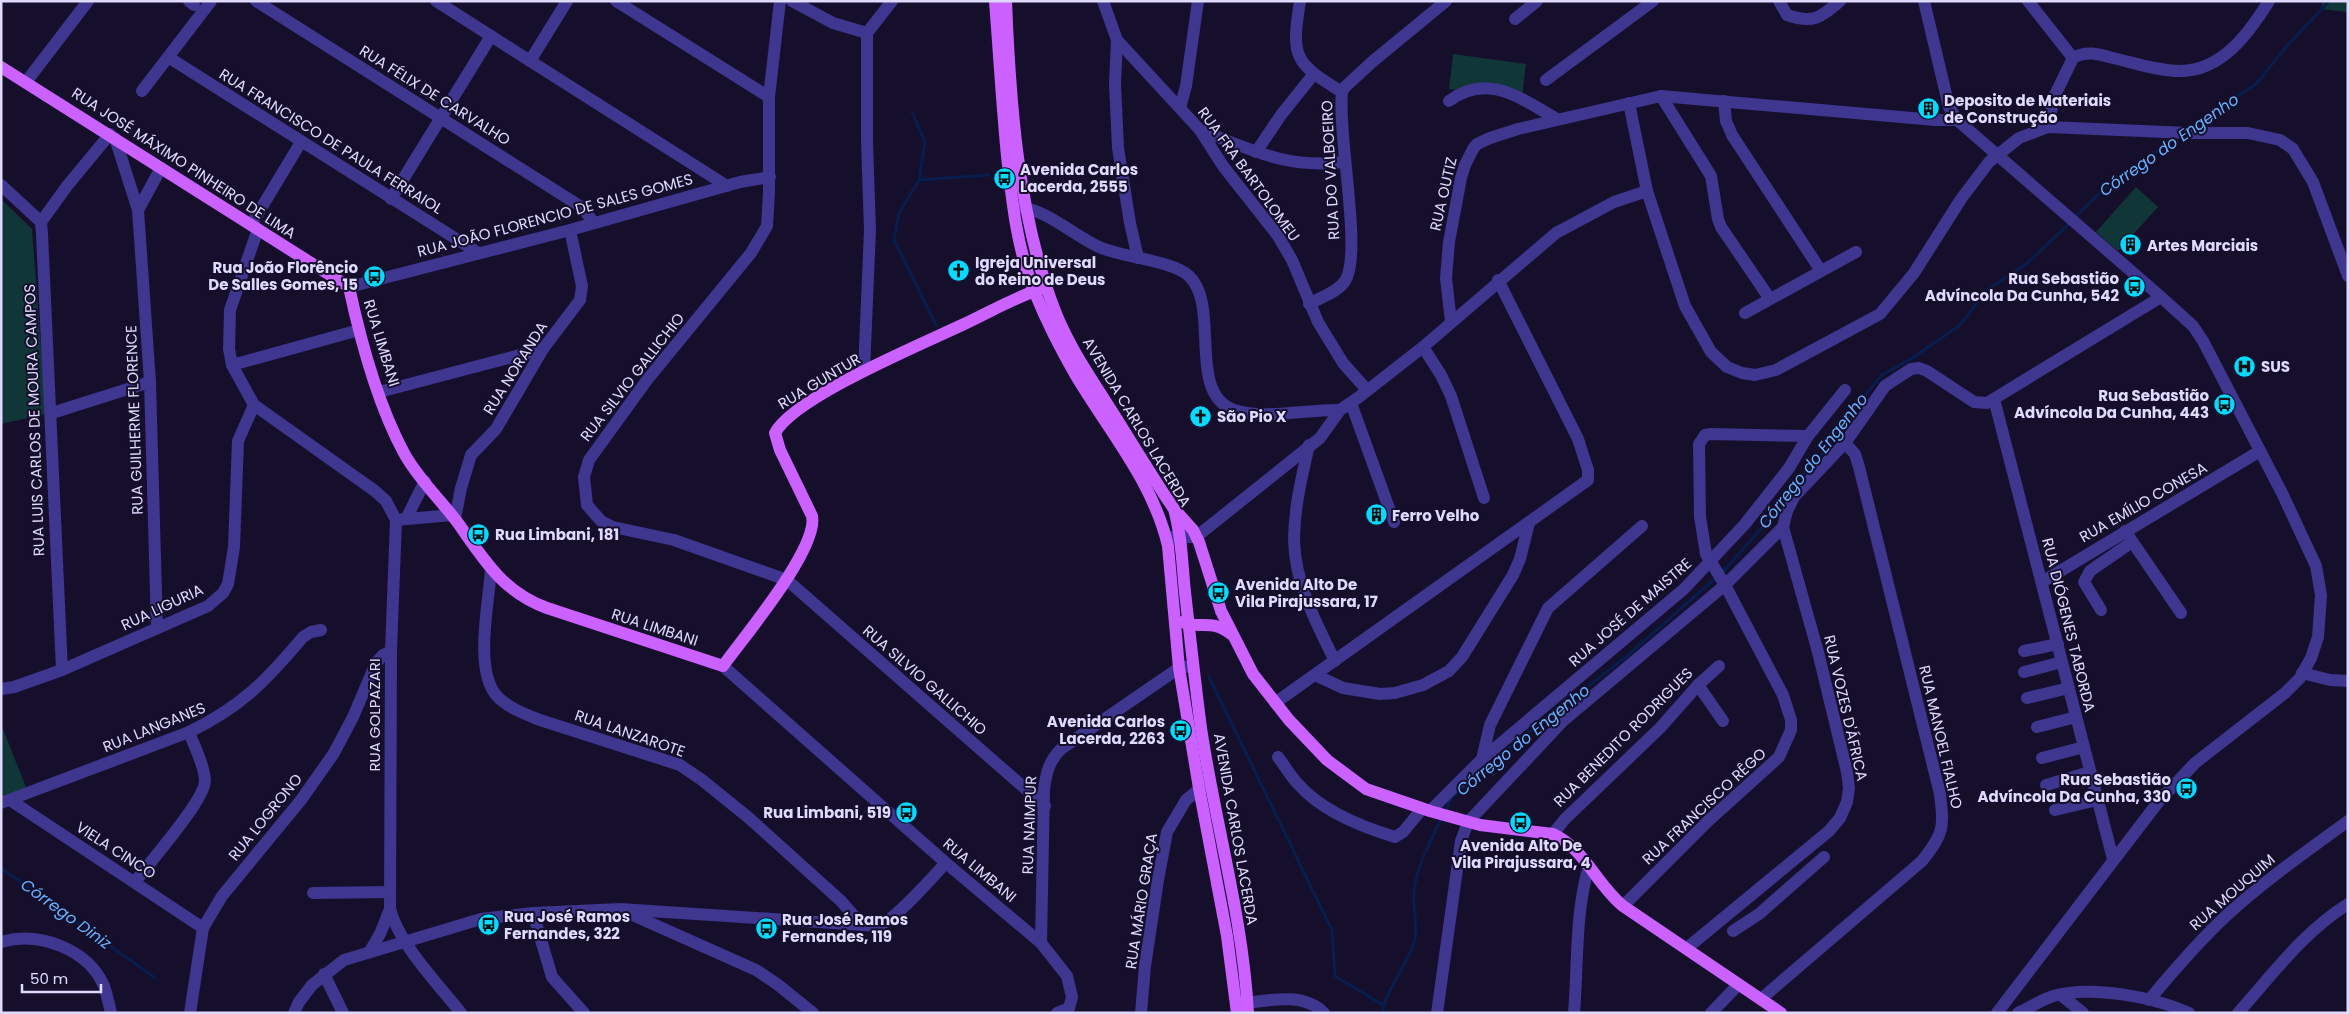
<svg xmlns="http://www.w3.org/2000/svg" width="2349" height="1014" font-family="Poppins,sans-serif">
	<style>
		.green { fill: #113637 }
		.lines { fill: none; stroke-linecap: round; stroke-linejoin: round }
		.stream { stroke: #061d4e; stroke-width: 3 }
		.minor { stroke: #3e368f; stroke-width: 12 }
		.major { stroke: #cb61ff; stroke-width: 12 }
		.labels { text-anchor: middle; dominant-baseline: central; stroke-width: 4; stroke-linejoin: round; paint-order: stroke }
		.street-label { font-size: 15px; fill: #e0daff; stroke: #150f2c }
		.poi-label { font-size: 15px; font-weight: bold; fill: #e0daff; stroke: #150f2c; text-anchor: start }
		.water-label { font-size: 16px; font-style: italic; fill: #68b2ff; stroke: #150f2c }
	</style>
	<rect width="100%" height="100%" fill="#150f2c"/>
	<!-- green -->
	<g class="green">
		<path d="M2323,1H2348V12L2321,9Z"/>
		<path d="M1453,54L1526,64L1522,98L1449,89Z"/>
		<path d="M2136,187L2158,207L2118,251L2096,232Z"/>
		<path d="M1,199L32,229L46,414L1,424Z"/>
		<path d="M1,724L27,790L1,799Z"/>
	</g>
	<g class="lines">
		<!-- stream -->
		<g class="stream">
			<path d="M912,112L925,142L919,180"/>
			<path d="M2190,128L2257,83L2285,48L2329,1"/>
			<path d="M2074,218L2104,189L2177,137"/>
			<path d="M936,325L894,240L899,213L919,180L989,175"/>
			<path d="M1722,573L1760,530L1779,502L1822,454L1854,408L1882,375L1911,359L1960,325L1987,290L2025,265L2070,223"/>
			<path d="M1209,677L1332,930L1335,976L1383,1005"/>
			<path d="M1445,812L1452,797L1514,744L1627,656L1717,577"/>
			<path d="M1,868L155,978"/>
			<path d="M1383,1013C1382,995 1411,960 1415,939C1418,924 1412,905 1414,889C1418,864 1431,840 1442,817"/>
		</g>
		<!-- minor -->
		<g class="minor">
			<path d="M189,1L194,5"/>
			<path d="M256,1L583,208L593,222"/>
			<path d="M436,1L727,186"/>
			<path d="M616,1L769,97"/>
			<path d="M780,1L769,97V192L767,226L751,253L647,380L589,460L584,477L587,505L601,521L613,527L674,540L787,580L1045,806"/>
			<path d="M792,1L833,23L867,33"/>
			<path d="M1103,1L1117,40L1115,84L1118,148L1130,223L1138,258"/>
			<path d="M1300,1C1291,57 1294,63 1342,92"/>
			<path d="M1779,1L1787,15C1813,24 1820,18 1840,1"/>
			<path d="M1924,1L1949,107L1957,120L2161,297L2193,326L2203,341L2282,493L2316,566L2321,595L2318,637L2311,658L2300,678L2285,693L2195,763L2159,801L1997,1013"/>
			<path d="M2028,1L2073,58"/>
			<path d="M1515,19L1537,1"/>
			<path d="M1117,40L1200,130L1223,166L1278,236L1292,260L1318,322L1343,363L1367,390"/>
			<path d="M168,57L477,252"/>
			<path d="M530,61L567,1"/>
			<path d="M1546,80L1653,1"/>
			<path d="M26,82L88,1"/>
			<path d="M142,91L211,1"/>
			<path d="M1661,96L1711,176L1718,219L1721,227L1770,299"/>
			<path d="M1449,101C1489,72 1521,99 1557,119"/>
			<path d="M1724,101L1726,121L1732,135L1821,271"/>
			<path d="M1629,103L1647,191L1685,306L1711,352L1727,367L1742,373L1755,375L1776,370L1880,314L1914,273L1961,199L1989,162L2019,138L2048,127L2189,133H2248L2280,140L2293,149L2313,182L2348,276"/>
			<path d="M1180,108L1186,86L1198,1"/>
			<path d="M2048,127L2054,97L2073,58C2086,50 2099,54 2113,58C2135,63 2158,71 2180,71C2222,71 2249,33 2269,1"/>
			<path d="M1200,130C1252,150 1286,169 1344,162"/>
			<path d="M115,138L138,210L150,382L157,628"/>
			<path d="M1256,152L1281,115L1313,75"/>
			<path d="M1,185L41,222L42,234L62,670"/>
			<path d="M391,199L491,36"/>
			<path d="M1018,207C1044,208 1075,236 1099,247C1124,258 1171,260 1189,276C1221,306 1186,393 1234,410C1264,420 1308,409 1340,410"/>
			<path d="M138,210L161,168"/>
			<path d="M41,222L67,186L110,134"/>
			<path d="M251,225L301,142"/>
			<path d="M258,229L230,310L229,349L232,365L254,405L375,491L386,501L396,520L391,651L390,909C399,944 438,984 461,1013"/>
			<path d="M349,287L570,230L740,182L770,177"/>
			<path d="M1309,304C1321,297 1338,292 1345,281C1363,254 1337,133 1342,92L1345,87L1372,62L1446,1"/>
			<path d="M1745,313L1856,252"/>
			<path d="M1451,322L1446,278L1449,242L1461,178L1465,165L1473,149L1477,144L1490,138L1518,129L1661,96L1935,120H1957"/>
			<path d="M1423,347L1441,375L1451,396L1484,498"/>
			<path d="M232,365L359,330"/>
			<path d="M864,371L870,230L867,142V33L892,1"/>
			<path d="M379,392L543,349"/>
			<path d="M1994,399L2113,859"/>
			<path d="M1351,403L1394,522"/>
			<path d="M52,413L150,382"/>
			<path d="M1309,445C1302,476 1294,508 1294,541C1295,583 1317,625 1335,661"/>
			<path d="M406,519L425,481"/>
			<path d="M455,519L461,488L471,455L496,429L543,349L580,300L582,286L570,230"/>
			<path d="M396,520L452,515"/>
			<path d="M2125,531L2181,613"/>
			<path d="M1166,537H1196L1320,438L1340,410L1359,397L1423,347L1556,233L1614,202L1647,191"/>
			<path d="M491,569C489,602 474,668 496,695C506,707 525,714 540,720L680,765L702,780L749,818L841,901L861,924"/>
			<path d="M2042,582L2260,451"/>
			<path d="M2101,610L2084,582L2090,571L2132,542"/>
			<path d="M2024,651L2058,644"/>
			<path d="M723,666L946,863L1041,943L1067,976L1072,997L1069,1008L1057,1013"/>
			<path d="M2024,672L2062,662"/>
			<path d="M2302,673L2330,680L2348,681"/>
			<path d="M1315,675L1343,688L1380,694L1395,693L1423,685L1449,671L1462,657L1513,575L1520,559L1529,523"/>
			<path d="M1698,685L1723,721"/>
			<path d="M1,689L14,687L62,670L208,606L223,593L228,584L234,547L238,441L254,405"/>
			<path d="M2027,698L2069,688"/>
			<path d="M1275,703L1588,480V470L1578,439L1498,280"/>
			<path d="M2037,727L2076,717"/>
			<path d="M1278,757C1285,766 1291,777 1299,785C1323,812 1362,827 1395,837L1403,832L1422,809"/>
			<path d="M2042,758L2084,747"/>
			<path d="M1482,759L1490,725L1548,608L1642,526"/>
			<path d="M2046,785L2090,772"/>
			<path d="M10,800L203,928"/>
			<path d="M1,803L189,732C241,707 266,681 303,637L311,632L321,630"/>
			<path d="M2055,810L2097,800"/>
			<path d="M1430,811L1482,759L1684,589L1745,524L1789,468L1808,436L1845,390"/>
			<path d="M1553,834L1565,819L1660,728L1698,685L1719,666"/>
			<path d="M135,882C149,863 206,799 205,780C204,764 194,746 189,732"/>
			<path d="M313,893L390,892"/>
			<path d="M1623,906L1707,822L1779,757L1791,730V720L1783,695L1725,585L1706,554L1700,517L1699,444L1705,435L1711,434L1808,436"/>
			<path d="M626,912L756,970L777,984L813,1013"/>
			<path d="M533,913L552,977L584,1013"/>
			<path d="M1733,931L1759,914L1824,857"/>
			<path d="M1,942C39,931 88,949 104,986C107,995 109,1004 111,1013"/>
			<path d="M1041,943L1044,790C1046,773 1049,761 1061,749L1179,668L1192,666"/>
			<path d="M1687,948L1829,831L1840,818L1847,802L1849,788L1847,772L1818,652L1783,527"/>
			<path d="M370,951L380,934L390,909"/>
			<path d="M324,974L343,1013"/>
			<path d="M2061,995L2083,1013"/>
			<path d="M1761,999L1922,861C1944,833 1944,828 1940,794L1859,467L1855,454L1845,443"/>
			<path d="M2149,1000C2174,970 2199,941 2227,915C2264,881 2307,851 2348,821"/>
			<path d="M1238,1004C1267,1001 1302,991 1324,1013"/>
			<path d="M190,1013L203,928L222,896L301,800L334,753L353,717L376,663L383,655L391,651"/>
			<path d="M294,1013L299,1002L312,985L344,960L481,919L533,913L620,909L878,926C895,921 932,877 946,863"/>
			<path d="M1141,1013L1145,966L1158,880L1167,832L1186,800L1207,783"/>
			<path d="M1437,1013L1461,841L1468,822L1563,721L1725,585L1783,527L1787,511L1794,497L1845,443L1885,386L1911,369L1919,368L1927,371L1974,402L1987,403L2161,297"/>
			<path d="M1574,1013C1578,965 1575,912 1589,866"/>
			<path d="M1711,1013L1738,985"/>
			<path d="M2018,1013C2029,1008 2041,1000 2053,996C2091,985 2154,997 2189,1013"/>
			<path d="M2238,1013C2273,974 2303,932 2348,904"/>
		</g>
		<!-- major -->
		<g class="major">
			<path d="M995,1C999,53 1002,104 1007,156C1012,201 1017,250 1035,293C1046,320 1060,348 1075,374C1108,430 1153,481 1168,546L1179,668L1199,788L1227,936L1237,1013"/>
			<path d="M1006,1C1010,103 1018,216 1055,311C1069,347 1091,378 1111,410C1132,443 1152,477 1174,509C1182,537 1182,564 1185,592C1190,637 1195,682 1201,728C1215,823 1243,917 1248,1013"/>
			<path d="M1,67L349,287C361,343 377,403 404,453C418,479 441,500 458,523C484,560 503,592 547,608L723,666C743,638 819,548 812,516L780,450L775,433C794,397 922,344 962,325C990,312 1017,296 1046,287"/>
			<path d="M1176,511L1193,530L1199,542L1221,611L1253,674L1289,720L1327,760L1366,789L1430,811L1480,825L1553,834C1585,849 1596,884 1623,906L1781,1013"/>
			<path d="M1182,622C1201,630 1210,618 1231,634"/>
		</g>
	</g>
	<!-- icons -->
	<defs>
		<symbol id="building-disc" viewBox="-11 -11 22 22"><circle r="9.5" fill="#06dbff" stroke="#150f2c"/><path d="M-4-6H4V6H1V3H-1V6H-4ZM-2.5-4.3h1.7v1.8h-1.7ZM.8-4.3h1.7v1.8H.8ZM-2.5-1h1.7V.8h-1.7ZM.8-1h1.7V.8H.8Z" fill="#111"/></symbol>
		<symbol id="bus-disc" viewBox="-11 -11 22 22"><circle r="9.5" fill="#06dbff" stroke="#150f2c"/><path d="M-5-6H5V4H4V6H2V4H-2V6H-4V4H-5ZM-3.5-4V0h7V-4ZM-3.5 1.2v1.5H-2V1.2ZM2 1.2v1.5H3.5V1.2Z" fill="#111"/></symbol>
		<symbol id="church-disc" viewBox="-11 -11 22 22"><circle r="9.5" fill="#06dbff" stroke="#150f2c"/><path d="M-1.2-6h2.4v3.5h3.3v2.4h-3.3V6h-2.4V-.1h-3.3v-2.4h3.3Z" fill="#111"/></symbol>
		<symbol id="hospital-disc" viewBox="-11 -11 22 22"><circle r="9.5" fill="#06dbff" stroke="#150f2c"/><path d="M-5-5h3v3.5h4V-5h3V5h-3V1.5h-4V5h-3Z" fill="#111"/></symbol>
	</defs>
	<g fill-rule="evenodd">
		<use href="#building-disc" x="1916" y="96" width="25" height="25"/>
		<use href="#bus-disc" x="992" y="166" width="25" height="25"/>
		<use href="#building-disc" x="2118" y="232" width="25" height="25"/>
		<use href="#church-disc" x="946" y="258" width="25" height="25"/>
		<use href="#bus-disc" x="362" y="264" width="25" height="25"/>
		<use href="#bus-disc" x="2122" y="274" width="25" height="25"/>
		<use href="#hospital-disc" x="2232" y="354" width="25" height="25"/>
		<use href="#bus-disc" x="2212" y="392" width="25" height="25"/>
		<use href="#church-disc" x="1188" y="404" width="25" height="25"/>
		<use href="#building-disc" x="1364" y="502" width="25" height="25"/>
		<use href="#bus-disc" x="466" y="522" width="25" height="25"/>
		<use href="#bus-disc" x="1206" y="580" width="25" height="25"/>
		<use href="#bus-disc" x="1168" y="718" width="25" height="25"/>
		<use href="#bus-disc" x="2174" y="776" width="25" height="25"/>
		<use href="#bus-disc" x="894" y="800" width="25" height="25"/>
		<use href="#bus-disc" x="1508" y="810" width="25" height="25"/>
		<use href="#bus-disc" x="476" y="912" width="25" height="25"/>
		<use href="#bus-disc" x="754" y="916" width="25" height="25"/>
	</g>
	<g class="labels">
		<!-- street labels -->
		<g class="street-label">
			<text transform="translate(435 95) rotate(32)">RUA FÉLIX DE CARVALHO</text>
			<text transform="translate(331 141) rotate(32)">RUA FRANCISCO DE PAULA FERRAIOL</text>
			<text transform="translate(184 163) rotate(33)">RUA JOSÉ MÁXIMO PINHEIRO DE LIMA</text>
			<text transform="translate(1330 170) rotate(-93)">RUA DO VALBOEIRO</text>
			<text transform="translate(1249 174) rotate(54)">RUA FRA BARTOLOMEU</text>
			<text transform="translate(1443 194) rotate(-77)">RUA OUTIZ</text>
			<text transform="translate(555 215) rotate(-15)">RUA JOÃO FLORENCIO DE SALES GOMES</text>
			<text transform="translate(382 343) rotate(73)">RUA LIMBANI</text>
			<text transform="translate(515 368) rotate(-58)">RUA NORANDA</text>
			<text transform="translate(632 377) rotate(-52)">RUA SILVIO GALLICHIO</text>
			<text transform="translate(819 381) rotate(-31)">RUA GUNTUR</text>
			<text transform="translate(34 420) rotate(-92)">RUA LUIS CARLOS DE MOURA CAMPOS</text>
			<text transform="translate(134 420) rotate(-92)">RUA GUILHERME FLORENCE</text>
			<text transform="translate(1137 422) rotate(59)">AVENIDA CARLOS LACERDA</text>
			<text transform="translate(2143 502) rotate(-30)">RUA EMÍLIO CONESA</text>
			<text transform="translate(162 607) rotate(-25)">RUA LIGURIA</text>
			<text transform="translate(1630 612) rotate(-41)">RUA JOSÉ DE MAISTRE</text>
			<text transform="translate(2069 625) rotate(76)">RUA DIÓGENES TABORDA</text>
			<text transform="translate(655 627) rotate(18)">RUA LIMBANI</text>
			<text transform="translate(925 680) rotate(41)">RUA SILVIO GALLICHIO</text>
			<text transform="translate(1846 708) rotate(77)">RUA VOZES D'ÁFRICA</text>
			<text transform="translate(374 715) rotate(-90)">RUA GOLPAZARI</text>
			<text transform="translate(154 727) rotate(-22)">RUA LANGANES</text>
			<text transform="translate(630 733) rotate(19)">RUA LANZAROTE</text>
			<text transform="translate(1623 737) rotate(-45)">RUA BENEDITO RODRIGUES</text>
			<text transform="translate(1941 737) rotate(77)">RUA MANOEL FIALHO</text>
			<text transform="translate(1704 806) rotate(-43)">RUA FRANCISCO RÊGO</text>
			<text transform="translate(265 817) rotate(-51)">RUA LOGRONO</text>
			<text transform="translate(1029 825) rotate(-88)">RUA NAIMPUR</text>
			<text transform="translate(1236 829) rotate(80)">AVENIDA CARLOS LACERDA</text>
			<text transform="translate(116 850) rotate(33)">VIELA CINCO</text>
			<text transform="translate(980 870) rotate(40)">RUA LIMBANI</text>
			<text transform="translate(2232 892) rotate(-41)">RUA MOUQUIM</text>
			<text transform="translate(1141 901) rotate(-81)">RUA MÁRIO GRAÇA</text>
		</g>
		<!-- poi labels -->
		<g class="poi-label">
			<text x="1944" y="100">Deposito de Materiais<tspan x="1944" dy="17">de Construção</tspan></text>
			<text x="1020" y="169">Avenida Carlos<tspan x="1020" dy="17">Lacerda, 2555</tspan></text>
			<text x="2147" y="245">Artes Marciais</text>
			<text x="975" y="262">Igreja Universal<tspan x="975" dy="17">do Reino de Deus</tspan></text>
			<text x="358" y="267" text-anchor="end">Rua João Florêncio<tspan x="358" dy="17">De Salles Gomes, 15</tspan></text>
			<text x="2119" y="278" text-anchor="end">Rua Sebastião<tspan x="2119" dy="17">Advíncola Da Cunha, 542</tspan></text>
			<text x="2261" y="366">SUS</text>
			<text x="2209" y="395" text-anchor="end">Rua Sebastião<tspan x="2209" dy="17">Advíncola Da Cunha, 443</tspan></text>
			<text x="1217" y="416">São Pio X</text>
			<text x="1392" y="515">Ferro Velho</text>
			<text x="495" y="534">Rua Limbani, 181</text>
			<text x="1235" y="584">Avenida Alto De<tspan x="1235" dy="17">Vila Pirajussara, 17</tspan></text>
			<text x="1165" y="721" text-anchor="end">Avenida Carlos<tspan x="1165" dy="17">Lacerda, 2263</tspan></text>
			<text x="2171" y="779" text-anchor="end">Rua Sebastião<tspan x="2171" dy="17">Advíncola Da Cunha, 330</tspan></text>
			<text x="891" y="812" text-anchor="end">Rua Limbani, 519</text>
			<text x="1521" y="845" text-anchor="middle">Avenida Alto De<tspan x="1521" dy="17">Vila Pirajussara, 4</tspan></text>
			<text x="504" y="916">Rua José Ramos<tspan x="504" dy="17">Fernandes, 322</tspan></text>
			<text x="782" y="919">Rua José Ramos<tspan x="782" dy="17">Fernandes, 119</tspan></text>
		</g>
		<!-- water labels -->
		<g class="water-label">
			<text transform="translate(2169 145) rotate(-35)">Córrego do Engenho</text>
			<text transform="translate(1813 461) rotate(-52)">Córrego do Engenho</text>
			<text transform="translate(1523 740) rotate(-39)">Córrego do Engenho</text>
			<text transform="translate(66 914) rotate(36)">Córrego Diniz</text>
		</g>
	</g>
	<!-- border -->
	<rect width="2349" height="1014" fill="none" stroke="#e0daff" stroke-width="5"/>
	<!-- scale -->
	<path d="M22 984v8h79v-8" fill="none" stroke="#e0daff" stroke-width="2.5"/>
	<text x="30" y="984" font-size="15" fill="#e0daff" stroke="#150f2c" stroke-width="4" paint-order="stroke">50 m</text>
</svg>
